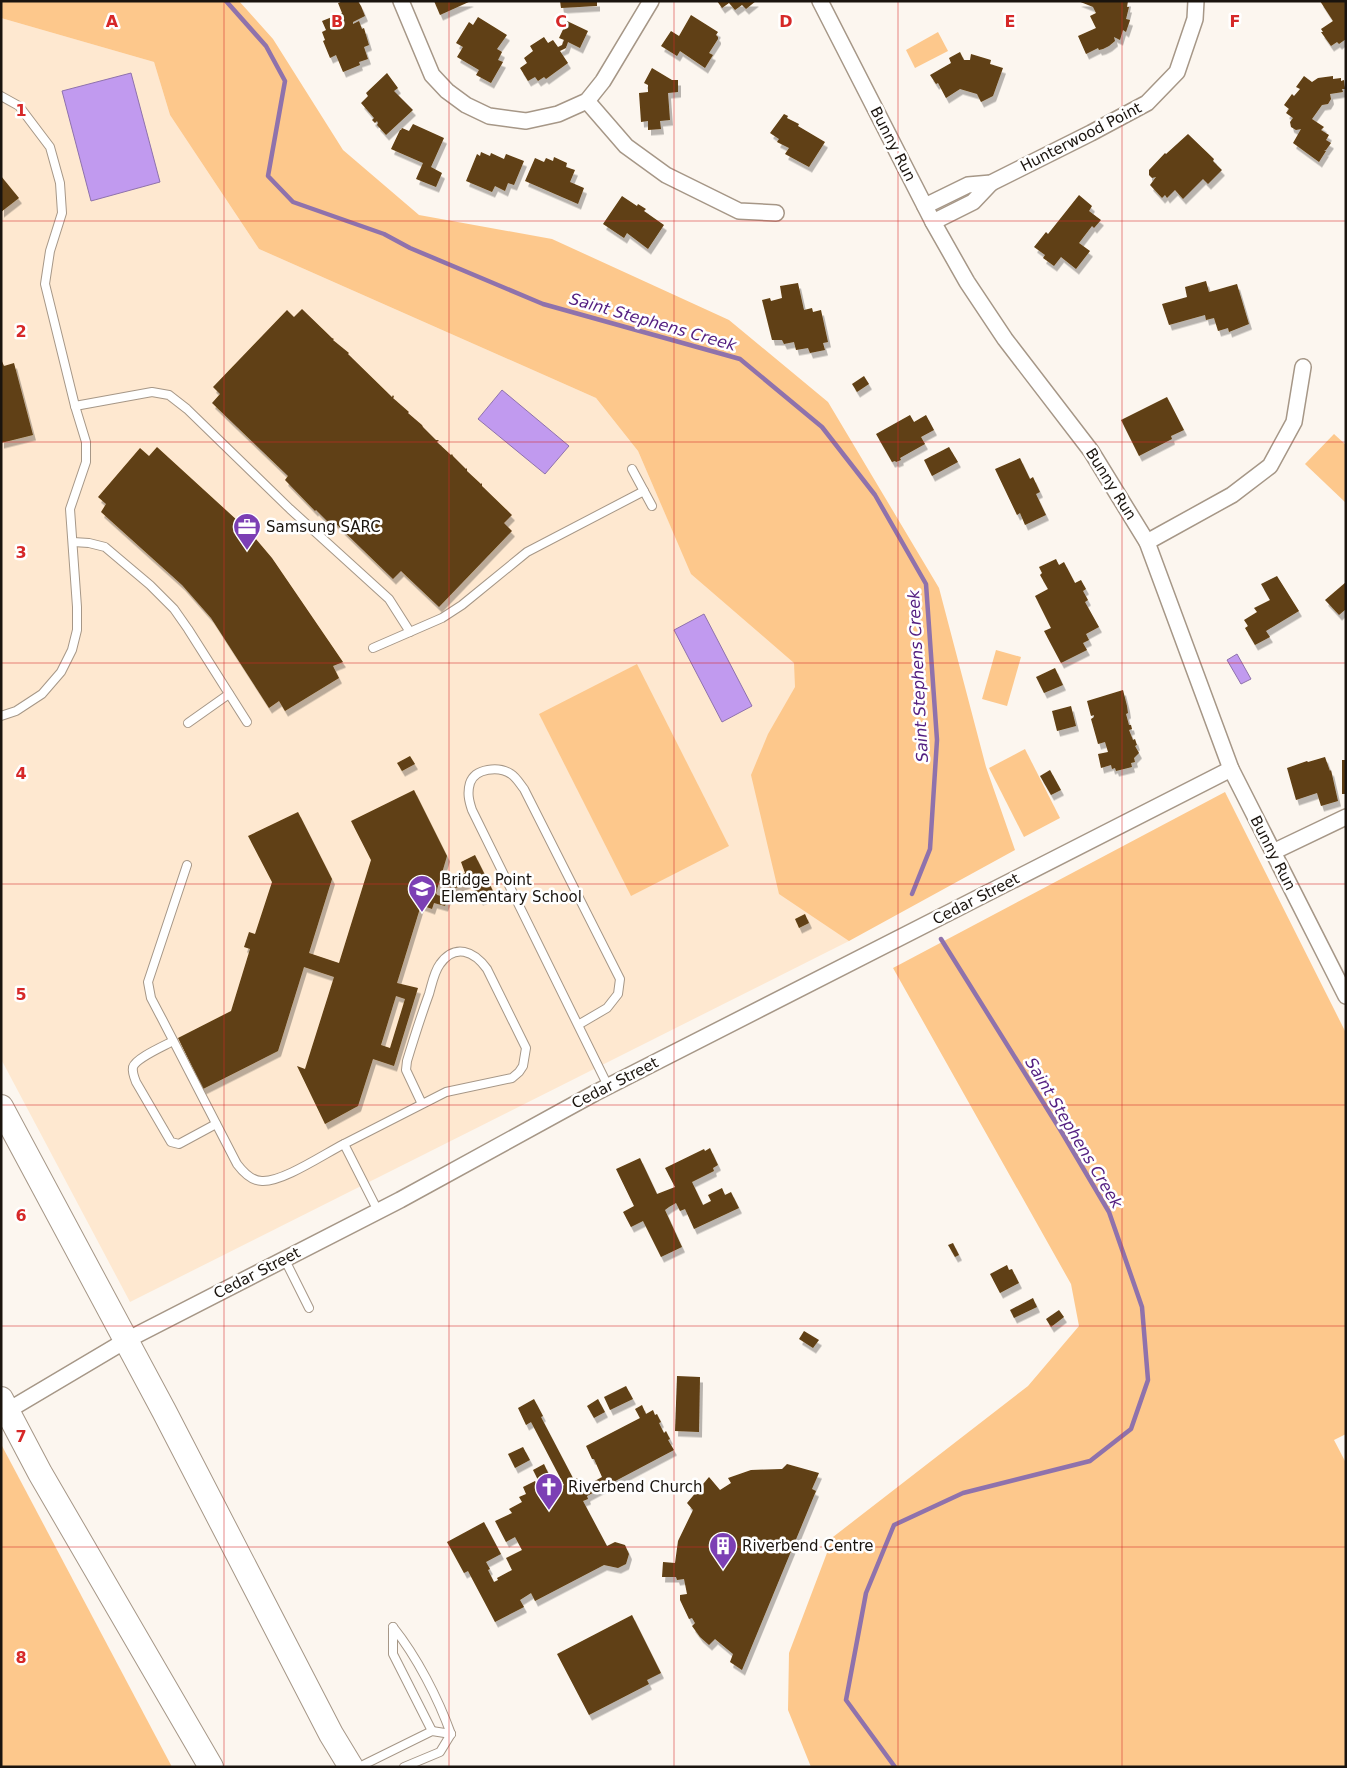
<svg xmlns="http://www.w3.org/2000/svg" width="1347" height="1768" font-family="'DejaVu Sans',sans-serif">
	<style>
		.built { fill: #fee8d0 }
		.green { fill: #fdc88c }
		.water { fill: #c19aef; stroke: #8f72ac }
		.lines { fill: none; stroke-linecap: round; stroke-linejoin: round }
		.stream { stroke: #8f72ac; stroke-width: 4.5 }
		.building { fill: #613f12; fill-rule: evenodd; filter: url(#shadow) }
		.service-casing { stroke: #a69787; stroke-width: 10 }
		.minor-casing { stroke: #a69787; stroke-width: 18 }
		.trunk-casing { stroke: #a69787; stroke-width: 26 }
		.service { stroke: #fff; stroke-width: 8 }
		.minor { stroke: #fff; stroke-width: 15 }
		.trunk { stroke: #fff; stroke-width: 24 }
		.grid { fill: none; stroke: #d62828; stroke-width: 1; stroke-opacity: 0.55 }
		.labels { text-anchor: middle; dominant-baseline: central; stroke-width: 5; stroke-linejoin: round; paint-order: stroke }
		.street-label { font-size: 15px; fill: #1a140e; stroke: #fff }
		.poi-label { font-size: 15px; fill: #1a140e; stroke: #fff; text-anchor: start }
		.water-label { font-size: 16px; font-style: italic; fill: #531e80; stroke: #fff }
		.grid-label { font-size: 16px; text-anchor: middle; font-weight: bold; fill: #d62828; stroke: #fff; stroke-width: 5; stroke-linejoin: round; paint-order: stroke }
	</style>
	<defs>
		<filter id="shadow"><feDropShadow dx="3" dy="5.5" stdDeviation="0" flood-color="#0004"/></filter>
	</defs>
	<rect width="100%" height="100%" fill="#fcf6ef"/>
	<!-- built -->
	<path class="built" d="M1,18L154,62L170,115L259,249L596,398L638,451L674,534L794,663L849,941L130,1302L1,1059Z"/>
	<!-- green -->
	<g class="green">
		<path d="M1,1H239L273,39L343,150L419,215L552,239L729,320L828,402L939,588L986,767L1015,850L849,941L779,894L751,775L768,734L795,687L794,663L691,574L638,451L596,398L259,249L170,115L154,62L1,18Z"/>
		<path d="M938,32L948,51L915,68L906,50Z"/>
		<path d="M1334,434L1346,445V503L1305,464Z"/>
		<path d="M996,650L1021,657L1007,706L982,699Z"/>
		<path d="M637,664L729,846L631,896L539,714Z"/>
		<path d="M1025,749L1060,818L1024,837L989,768Z"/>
		<path d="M1225,792L1346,1033V1434L1334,1440L1346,1463V1767H811L788,1710L789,1653L833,1537L1028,1386L1079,1326L1071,1284L893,968Z"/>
		<path d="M1,1444L172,1767H1Z"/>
	</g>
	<!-- water -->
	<g class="water">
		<path d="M131,73L160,182L91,201L62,91Z"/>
		<path d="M502,390L569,446L545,474L478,419Z"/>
		<path d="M704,614L752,706L722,722L674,630Z"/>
		<path d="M1237,654L1251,679L1241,684L1227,660Z"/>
	</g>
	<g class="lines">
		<!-- stream -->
		<g class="stream">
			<path d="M226,1L266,46L285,81L268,176L293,202L384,234L410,248L543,304L740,359L822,427L875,495L926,584L937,740L930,849L912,894"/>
			<path d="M895,1767L846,1700L866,1593L894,1525L963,1493L1090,1461L1131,1429L1148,1380L1142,1307L1109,1212L1061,1131L941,939"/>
		</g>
	</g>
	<!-- building -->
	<g class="building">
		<path d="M343,1H358L361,6L365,16L353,22V24L359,21L362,29L364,28L369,45L364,47L368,59L359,62L360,65L343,72L336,55L330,58L323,41L325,40L322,32L326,30L322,21L342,13L338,3Z"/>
		<path d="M434,1H471L440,15Z"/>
		<path d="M560,1H597V6L561,8Z"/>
		<path d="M717,1H756L746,9L742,5L735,10L729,3L722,8Z"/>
		<path d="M1078,1H1128L1127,7H1129L1126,19L1130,20L1126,32L1123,30L1120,40L1114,37L1115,41L1109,46L1103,49L1099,50L1098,48L1086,54L1078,36L1096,28L1090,16L1096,13L1093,7Z"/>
		<path d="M1320,1H1346V39L1339,44L1337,42L1331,46L1321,32H1323L1321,29L1333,21Z"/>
		<path d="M691,15L718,32L716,35L718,37V39L709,53L713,55L705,68L680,51L677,56L661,46L671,31L679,36Z"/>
		<path d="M478,17L507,35L497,49L502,52L498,60L503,62L491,83L476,75L479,70L457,57L463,47L456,43L469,22L473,25Z"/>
		<path d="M567,21L588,31L580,48L568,42L566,48L560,51L568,63L546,79L544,77L538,81L535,77L528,81L520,68L527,63L524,58L533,51L530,46L544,37L548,43L553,40L558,47L562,45L564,40L559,38Z"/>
		<path d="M960,52L964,60H970L971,54L991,60L990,64L1003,68L993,96L981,102L977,94L960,89L946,98L938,83L936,84L930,75L951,63L949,58Z"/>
		<path d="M652,68L672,80H678V92L668,93L670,120L660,121L661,129L648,130V121L641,122L639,93L648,92V85L644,83Z"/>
		<path d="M387,73L398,88L394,91L413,110L386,135L377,125L378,123L377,121L375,123L372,120L374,118L361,103L368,96L366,93Z"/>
		<path d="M1304,76L1312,82L1318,78L1333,76V79L1341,78V81L1344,80L1345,89H1342L1343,92L1330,94L1331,99L1328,104L1322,105L1312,119L1324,127L1321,130L1329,135L1326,140L1331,143L1326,150H1324L1326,151L1319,162L1293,143L1301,129L1296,130L1291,127L1290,122L1293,118L1286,113L1289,109L1284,105L1292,94L1294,96L1300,89L1296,87Z"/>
		<path d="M784,114L788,116L787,118L799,124L798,126L825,142L809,167L785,154L789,148L777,142L779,139L770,133Z"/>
		<path d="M413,124L444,138L431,167L442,173L436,187L416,179L423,163L391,149L400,130H401L402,128L409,131Z"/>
		<path d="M1188,134L1214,159L1213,161L1222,170L1208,184L1203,179L1183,199L1175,190L1167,198L1165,195L1162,198L1150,185L1156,177L1152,178L1149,175V170L1165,153L1166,154Z"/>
		<path d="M481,152L490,156L491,153L504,159L506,154L524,161L514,185L508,183L505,191L495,186L492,192L466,181L477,154L480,156Z"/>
		<path d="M554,157L567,163L566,167L575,170L570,182L584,188L578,204L525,181L535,158L544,162L546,158L553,161Z"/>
		<path d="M1,176L19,198L1,212Z"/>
		<path d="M1079,195L1092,206L1089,211L1101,220L1094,228L1092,226L1079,243L1090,251L1076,269L1061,257L1054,266L1043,258L1045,255L1034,247L1046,232L1048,234Z"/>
		<path d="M622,196L637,206L638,204L646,209L644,211L664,225L648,249L627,233L624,238L603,224Z"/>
		<path d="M1206,281L1209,292L1237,284L1249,324L1229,332L1228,328L1218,331L1214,318L1206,320L1205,315L1169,325L1162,304L1187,297L1185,287Z"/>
		<path d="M798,283L804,310L812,308L813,312L821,310L828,342L823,343L825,350L810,353L808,348L796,350L794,342L784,344L782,340H772L762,300L770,298L771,301L782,298L780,286Z"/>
		<path d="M302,309L332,338L334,339L333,340L349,353L348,354L392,397L393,395L394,397L393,398L409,412L408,413L422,425L423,427L436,440H439L437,442L451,455L452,454L453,456L466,469L467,468V471L481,484L482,483V486L512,515L504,523L512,531L439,607L401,571L393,579L332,520L329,523L316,510L315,511L285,480L288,476L212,403L220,394L213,387L287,310L294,317Z"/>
		<path d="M1,359L4,366L14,363L33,435L1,443Z"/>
		<path d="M864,376L869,384L857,392L852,384Z"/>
		<path d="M1167,397L1184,430L1171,436L1172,439L1139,456L1121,420Z"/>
		<path d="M910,415L914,422L926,415L934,430L921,437L925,444L900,458L901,460L896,462L895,461L892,462L876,434Z"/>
		<path d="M157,447L250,532L272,558L343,662L333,666L339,678L285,711L279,701L269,708L211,618L182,585L101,512L106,504L98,497L140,448L149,456Z"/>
		<path d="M949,447L958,462L932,476L924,460Z"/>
		<path d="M1020,458L1030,479L1033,477L1040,492L1036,494L1046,515L1025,525L1020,513L1017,515L995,469Z"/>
		<path d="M1056,559L1059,565L1064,562L1075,583L1081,580L1086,589L1083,591L1088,600L1085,602L1099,627L1086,634L1089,640L1083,643L1087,650L1061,663L1044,631L1051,628L1035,596L1048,589L1040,575L1042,573L1039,567Z"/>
		<path d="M1277,576L1299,611L1266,631L1270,637L1255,645L1245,628L1248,626L1244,620L1257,612L1254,608L1270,600L1261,584Z"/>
		<path d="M1346,582V609L1339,615L1325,600Z"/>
		<path d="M1055,668L1063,685L1044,693L1036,677Z"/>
		<path d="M1123,690L1127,706L1128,713L1126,714L1129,725H1131L1132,729L1129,730L1133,740L1135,739L1137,745L1135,746L1139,753L1134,758L1135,762L1131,763L1132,767L1116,771L1115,768L1112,769L1111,765L1101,768L1098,754L1108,752L1105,742L1098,744L1091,719L1094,717V715L1091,716L1087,701Z"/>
		<path d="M1071,706L1076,726L1057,731L1052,711Z"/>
		<path d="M410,756L415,764L402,771L397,763Z"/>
		<path d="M1325,757L1330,771L1331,770L1338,801L1321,806L1317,793L1296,800L1287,768L1307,761L1308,762Z"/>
		<rect x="1342" y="760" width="4" height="34"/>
		<path d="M1050,770L1061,790L1051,795L1040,776Z"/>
		<path d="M414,790L447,856L436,893L437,895L441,896L445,884L465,873L461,862L475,855L494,893L480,900L470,882L451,890L445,906L434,903L432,909L421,905L397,983L418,988L394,1066L373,1059L358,1106L325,1124L297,1066L305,1069L334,977L304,967L278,1051L203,1089L178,1038L231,1011L250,949L244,947L249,932L255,934L272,882L248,836L298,812L332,879L309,953L339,963L371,860L351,821ZM396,996L405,999L390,1048L381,1045Z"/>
		<path d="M805,914L809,923L799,928L795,919Z"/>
		<path d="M710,1148L718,1165L713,1168L714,1171L692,1182L703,1205L711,1201L708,1195L722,1188L725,1195L731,1192L739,1208L694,1229L685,1209L680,1211L676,1203L669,1207L665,1210L682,1247L661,1257L643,1221L631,1227L623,1212L634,1206L616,1169L640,1158L657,1194L675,1187L665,1168L704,1149L705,1151Z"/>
		<path d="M953,1243L959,1255L955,1257L948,1245Z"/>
		<path d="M1007,1265L1009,1270L1012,1269L1019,1283L1000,1293L990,1274Z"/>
		<path d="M1033,1298L1037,1307L1014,1318L1010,1310Z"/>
		<path d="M1059,1310L1064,1317L1051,1327L1046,1319Z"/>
		<path d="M804,1331L819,1340L813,1348L799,1339Z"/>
		<path d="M677,1376L700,1377L699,1432L675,1431Z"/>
		<path d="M626,1386L633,1399L610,1410L604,1397Z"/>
		<path d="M534,1399L543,1416L541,1417L574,1480L577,1478L582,1488L602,1477L594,1459H592L586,1446L640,1418L635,1409L642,1405L646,1414L653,1410L655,1415L657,1414L661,1422L659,1423L664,1433L666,1431L670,1439L668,1440L674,1450L587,1496L588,1499L583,1501L607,1546L615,1542L625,1545L629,1554L626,1564L618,1568L604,1565L535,1601L531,1593L520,1600L524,1607L495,1622L468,1571L464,1573L447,1542L484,1522L501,1554L486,1562L490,1569L488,1570L494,1582L498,1580L497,1578L512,1570L506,1558L522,1550L515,1537L506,1542L495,1521L512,1513L509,1509L522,1502L519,1497L526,1494L523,1487L535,1481L541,1491L556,1483L559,1488L564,1485L531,1422L526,1425L518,1408Z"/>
		<path d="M598,1399L605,1412L594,1418L587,1406Z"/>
		<path d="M523,1447L530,1460L515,1468L508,1454Z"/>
		<path d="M544,1464L552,1481L541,1486L533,1470Z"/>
		<path d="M787,1464L819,1473L812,1489L816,1491L742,1670L730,1662L733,1654L715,1639L709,1645L700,1637L692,1626L695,1623L692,1618L689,1619L680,1600V1595L687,1594L684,1579L677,1580L676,1577H662L663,1562L675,1563L678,1541L693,1510L687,1503L709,1477L720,1490L731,1483L728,1478L751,1470L782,1469Z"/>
		<path d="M632,1615L661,1673L647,1680L649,1684L589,1715L557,1654Z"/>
	</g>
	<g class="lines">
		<defs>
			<g id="service">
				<path d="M1,96L19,106L50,147L60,183L62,213L50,251L45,284L75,406L86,442V462L70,509L77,607V630L72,650L61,672L42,694L16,711L1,716"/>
				<path d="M75,406L152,392L169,395L187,409L290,509L389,599L410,632"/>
				<path d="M632,469L652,506"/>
				<path d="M73,542L89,543L105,547L150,585L174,609L188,629L247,722"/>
				<path d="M373,648L442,618L462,605L527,552L644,491"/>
				<path d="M188,723L229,694"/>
				<path d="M187,865L148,982L151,998L161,1017L237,1164C243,1172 252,1181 262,1181C283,1182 324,1154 344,1144L378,1211"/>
				<path d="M578,1025L607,1008L618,994L620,979L524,789C520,784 516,777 511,774C499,766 475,768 470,783C467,793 469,801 472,810L608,1086"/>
				<path d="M173,1041C164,1046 136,1058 133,1067C132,1072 134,1077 136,1082L171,1142L179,1144L216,1124"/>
				<path d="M344,1144L446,1092L512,1078L519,1072L523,1066L526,1048L487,969C474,951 455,943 440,964C434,972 432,984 429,994C421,1016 414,1038 407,1061L406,1070L422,1104"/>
				<path d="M285,1260L309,1308"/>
				<path d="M393,1627C417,1657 438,1698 451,1734"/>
				<path d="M393,1627V1654L432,1731"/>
				<path d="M359,1767L432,1731L451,1734"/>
				<path d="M404,1767L440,1752L451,1734"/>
			</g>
			<g id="minor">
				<path d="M401,1L432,75L447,91L466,105L489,116L526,121L558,114L587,101L603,81L651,1"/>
				<path d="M820,1L933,222L967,282L1005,339L1091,451L1147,542L1231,769L1346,996"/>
				<path d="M587,101L626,146L666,175L739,211L776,213"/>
				<path d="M925,206L968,185L991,183L1091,133L1147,103L1177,72L1195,19L1196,1"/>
				<path d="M933,222L973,202L991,183"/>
				<path d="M1147,542L1232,495L1270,466L1294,422L1303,367"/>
				<path d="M1273,852L1346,817"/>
				<path d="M7,1411L125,1341L400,1200L595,1093L1231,769"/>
			</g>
			<g id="trunk">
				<path d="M1,1107L164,1411L331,1734L351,1767"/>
				<path d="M1,1399L40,1473L211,1767"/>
			</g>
		</defs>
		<!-- service casing -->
		<use href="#service" class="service-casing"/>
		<!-- minor casing -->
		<use href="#minor" class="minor-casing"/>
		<!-- trunk casing -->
		<use href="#trunk" class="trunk-casing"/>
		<!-- service -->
		<use href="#service" class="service"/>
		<!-- minor -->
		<use href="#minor" class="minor"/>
		<!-- trunk -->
		<use href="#trunk" class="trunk"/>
	</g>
	<!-- grid -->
	<path class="grid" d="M224,1V1767M449,1V1767M674,1V1767M898,1V1767M1122,1V1767M1,221H1346M1,442H1346M1,663H1346M1,884H1346M1,1105H1346M1,1326H1346M1,1547H1346"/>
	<!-- icons -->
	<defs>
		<symbol id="office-pin" viewBox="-11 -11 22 30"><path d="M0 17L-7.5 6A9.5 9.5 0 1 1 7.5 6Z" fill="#7c3fb4" stroke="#fff"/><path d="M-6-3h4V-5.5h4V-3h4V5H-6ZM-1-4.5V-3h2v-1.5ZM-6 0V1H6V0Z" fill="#fff"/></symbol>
		<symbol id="school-pin" viewBox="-11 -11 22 30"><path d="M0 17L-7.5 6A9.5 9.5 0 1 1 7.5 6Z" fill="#7c3fb4" stroke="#fff"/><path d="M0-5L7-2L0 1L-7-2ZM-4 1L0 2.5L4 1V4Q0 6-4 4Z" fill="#fff"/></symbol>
		<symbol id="church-pin" viewBox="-11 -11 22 30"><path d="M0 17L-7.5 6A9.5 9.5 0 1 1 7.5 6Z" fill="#7c3fb4" stroke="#fff"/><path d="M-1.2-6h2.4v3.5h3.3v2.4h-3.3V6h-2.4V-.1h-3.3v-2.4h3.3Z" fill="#fff"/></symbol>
		<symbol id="building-pin" viewBox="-11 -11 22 30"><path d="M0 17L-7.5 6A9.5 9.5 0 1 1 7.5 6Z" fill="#7c3fb4" stroke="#fff"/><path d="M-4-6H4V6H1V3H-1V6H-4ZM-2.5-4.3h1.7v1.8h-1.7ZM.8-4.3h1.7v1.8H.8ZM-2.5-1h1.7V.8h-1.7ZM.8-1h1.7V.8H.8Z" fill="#fff"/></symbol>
	</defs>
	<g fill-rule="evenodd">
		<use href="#office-pin" x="231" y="511" width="32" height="43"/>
		<use href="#school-pin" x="406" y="873" width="32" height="43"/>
		<use href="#church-pin" x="533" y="1471" width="32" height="43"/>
		<use href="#building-pin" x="707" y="1530" width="32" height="43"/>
	</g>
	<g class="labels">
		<!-- street labels -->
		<g class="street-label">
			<text transform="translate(1081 137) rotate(-27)">Hunterwood Point</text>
			<text transform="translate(893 144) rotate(63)">Bunny Run</text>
			<text transform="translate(1111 484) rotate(58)">Bunny Run</text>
			<text transform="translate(1273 853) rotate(63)">Bunny Run</text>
			<text transform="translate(976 899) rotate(-27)">Cedar Street</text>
			<text transform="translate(615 1083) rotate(-27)">Cedar Street</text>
			<text transform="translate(257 1273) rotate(-27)">Cedar Street</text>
		</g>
		<!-- poi labels -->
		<g class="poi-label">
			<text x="266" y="527">Samsung SARC</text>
			<text x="441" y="880">Bridge Point<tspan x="441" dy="17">Elementary School</tspan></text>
			<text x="568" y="1487">Riverbend Church</text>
			<text x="742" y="1546">Riverbend Centre</text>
		</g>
		<!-- water labels -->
		<g class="water-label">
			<text transform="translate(653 322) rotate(16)">Saint Stephens Creek</text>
			<text transform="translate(918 676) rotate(-93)">Saint Stephens Creek</text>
			<text transform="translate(1074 1133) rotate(59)">Saint Stephens Creek</text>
		</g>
	</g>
	<g class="grid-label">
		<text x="112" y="27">A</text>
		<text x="337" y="27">B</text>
		<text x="561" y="27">C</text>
		<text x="786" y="27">D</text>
		<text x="1010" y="27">E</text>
		<text x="1235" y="27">F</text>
		<text x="21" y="116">1</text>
		<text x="21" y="337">2</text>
		<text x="21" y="558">3</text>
		<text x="21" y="779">4</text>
		<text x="21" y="1000">5</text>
		<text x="21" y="1221">6</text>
		<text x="21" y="1442">7</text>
		<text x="21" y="1663">8</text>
	</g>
	<!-- border -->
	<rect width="1347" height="1768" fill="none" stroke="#1a140e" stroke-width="5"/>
</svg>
